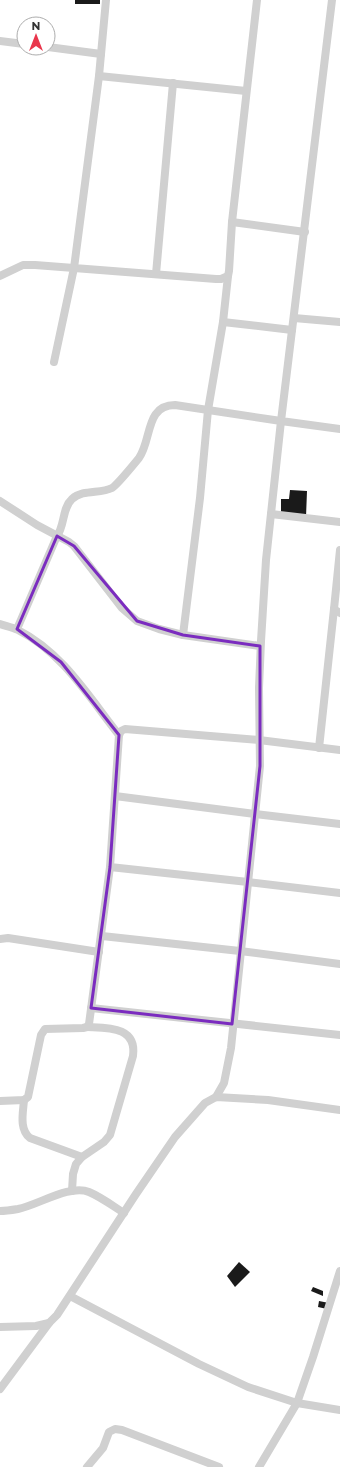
<svg xmlns="http://www.w3.org/2000/svg" width="340" height="1467" font-family="Montserrat,sans-serif">
	<style>
		.building { fill: #1a1a1a }
		.lines { fill: none; stroke-linecap: round; stroke-linejoin: round }
		.minor { stroke: #d0d0d0; stroke-width: 8 }
		.marked { fill: none; stroke: #7b2cbf; stroke-width: 3; stroke-linejoin: round }
	</style>
	<rect width="100%" height="100%" fill="#fff"/>
	<!-- building -->
	<g class="building">
		<rect x="75" y="0" width="25" height="4"/>
		<path d="M290,490L307,491L306,517L281,516V499H289Z"/>
		<path d="M239,1262L250,1272L235,1287L227,1276Z"/>
		<path d="M313,1287L323,1291V1296L311,1291Z"/>
		<path d="M319,1301L329,1303L327,1309L318,1307Z"/>
	</g>
	<g class="lines">
		<!-- minor -->
		<g class="minor">
			<path d="M106,0L99,76L74,268L216,279H221L228,276L229,271L232,222L257,0"/>
			<path d="M332,0L281,421L340,429"/>
			<path d="M0,41L24,44"/>
			<path d="M48,47L101,54"/>
			<path d="M99,76L246,91"/>
			<path d="M232,222L305,232"/>
			<path d="M156,274L173,83"/>
			<path d="M0,276L23,265H35L74,268L54,362"/>
			<path d="M294,318L340,322"/>
			<path d="M223,322L292,330"/>
			<path d="M0,501L37,525L69,542L74,546L122,608L137,621L159,629L183,635L260,646"/>
			<path d="M271,514L340,522"/>
			<path d="M340,550L334,609L340,613"/>
			<path d="M0,624C6,626 12,627 18,630C62,652 89,697 119,735"/>
			<path d="M17,629L57,536C65,525 62,508 72,499C83,489 100,494 112,488C118,484 134,464 139,458C152,440 145,405 175,405L281,421L266,560L261,641L259,688L260,766L231,1048L224,1083L216,1097"/>
			<path d="M183,635L200,498L208,410L223,322L228,276"/>
			<path d="M319,748L334,609"/>
			<path d="M115,796L255,814L340,824"/>
			<path d="M110,867L248,882L340,893"/>
			<path d="M102,936L240,951L340,964"/>
			<path d="M0,939L8,938L99,952"/>
			<path d="M91,1008L340,1035"/>
			<path d="M24,1100C23,1113 19,1129 30,1138L82,1157"/>
			<path d="M0,1101L24,1100L28,1097L41,1035L45,1029L83,1028L87,1027L89,1024L110,867L119,735L121,731L125,729L259,740L340,750"/>
			<path d="M72,1191L73,1174L76,1164L82,1157L104,1142L110,1135L133,1056C137,1026 107,1028 87,1027"/>
			<path d="M0,1211C6,1211 12,1210 18,1209C38,1205 70,1184 89,1192C101,1197 113,1206 124,1213"/>
			<path d="M70,1296L199,1364L248,1387L297,1403L340,1410"/>
			<path d="M0,1327L36,1326L49,1323L57,1315L136,1194L175,1137L205,1103L216,1097L268,1100L340,1110"/>
			<path d="M0,1389L49,1323"/>
			<path d="M87,1467L103,1448L109,1432L115,1429L122,1430L219,1467"/>
			<path d="M259,1467L297,1403L313,1357L340,1271"/>
		</g>
	</g>
	<!-- marked area -->
	<path class="marked" d="M57,536L74,546L137,621L183,635L260,646V766L232,1024L91,1008L110,867L119,735L61,662L17,629Z"/>
	<!-- north arrow -->
	<g transform="translate(36 36)"><circle r="19" fill="#ffffff" stroke="#adadad"/>
	<path d="M0-3L7 15L0 10L-7 15Z" fill="#e9364c"/>
	<text y="-6" font-size="11" font-weight="bold" text-anchor="middle" fill="#333333">N</text>
	</g>
</svg>
